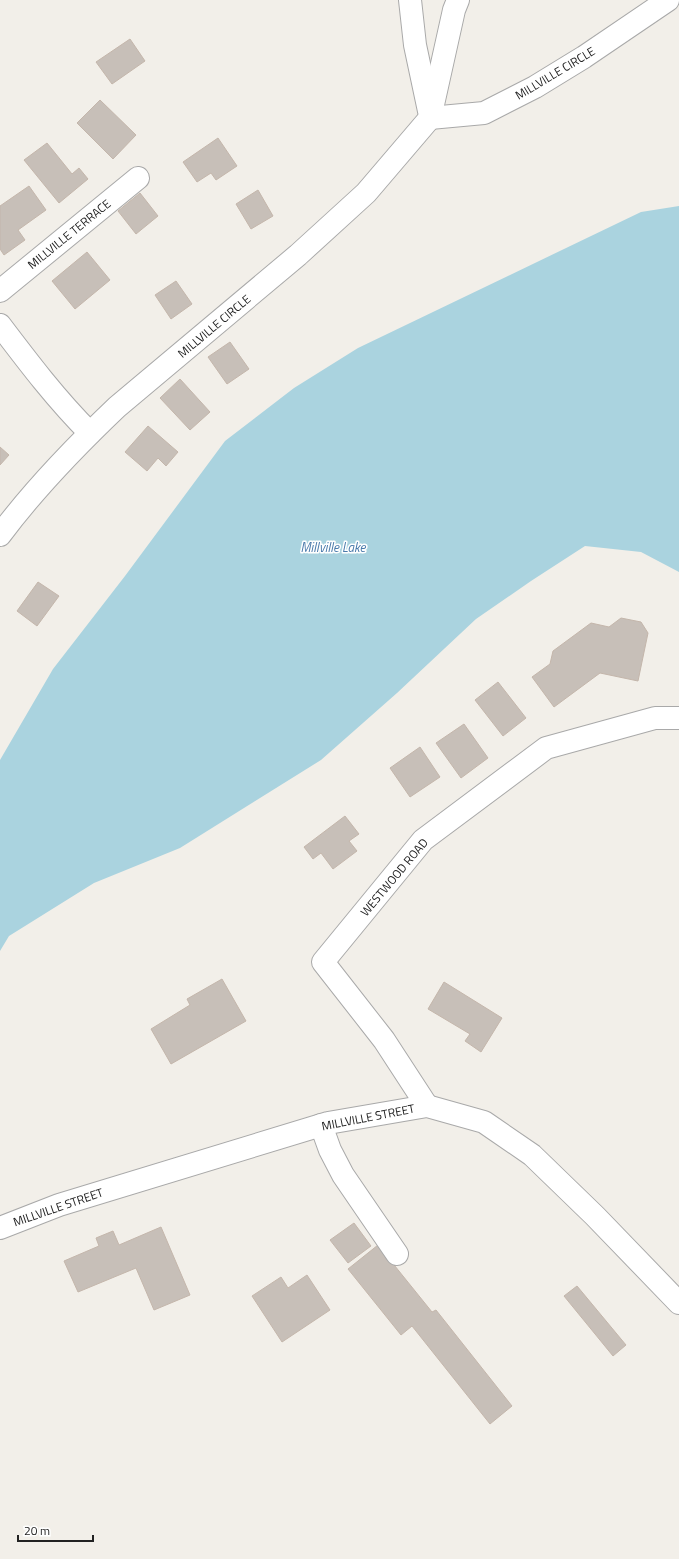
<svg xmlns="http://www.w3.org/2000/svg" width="679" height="1559" font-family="'Titillium Web',sans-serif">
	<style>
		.water { fill: #aad3df }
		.building { fill: #c7bfb8; stroke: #c4b6ab }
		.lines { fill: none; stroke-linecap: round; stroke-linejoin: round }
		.minor-casing { stroke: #a9a9a9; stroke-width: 24 }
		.minor { stroke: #fff; stroke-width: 22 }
		.labels { text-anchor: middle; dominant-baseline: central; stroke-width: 3; stroke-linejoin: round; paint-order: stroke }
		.street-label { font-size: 12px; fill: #222; stroke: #fff }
		.water-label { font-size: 13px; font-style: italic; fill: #4a7aab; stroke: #fff }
	</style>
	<rect width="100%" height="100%" fill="#f2efe9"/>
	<!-- water -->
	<path class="water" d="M679,206V572L641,552L585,546L531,581L476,619L397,693L321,760L180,848L94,883L9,936L0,951V760L53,669L125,576L225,441L294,388L358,348L641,212Z"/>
	<!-- building -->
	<g class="building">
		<path d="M130,39L145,61L112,84L96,62Z"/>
		<path d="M100,100L136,135L113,159L77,123Z"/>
		<path d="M218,138L237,166L216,180L211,173L197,182L183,162Z"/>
		<path d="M47,143L72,174L79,168L88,179L59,203L24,160Z"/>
		<path d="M29,186L46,210L18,230L25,240L4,255L0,249V206Z"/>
		<path d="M258,190L273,216L251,229L236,204Z"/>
		<path d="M140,193L158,216L136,234L118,211Z"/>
		<path d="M87,252L110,280L75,309L52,281Z"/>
		<path d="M176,281L192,304L171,319L155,295Z"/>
		<path d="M230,342L249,369L227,384L208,357Z"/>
		<path d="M180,379L210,412L190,430L160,398Z"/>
		<path d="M148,426L178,452L166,466L158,458L147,471L125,452Z"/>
		<path d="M0,447L9,455L0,465Z"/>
		<path d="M38,582L59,596L37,626L17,611Z"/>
		<path d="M621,618L641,622L648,633L638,681L600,673L554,707L532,677L550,664L553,651L591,623L609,627Z"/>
		<path d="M498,682L526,718L503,736L475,700Z"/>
		<path d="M464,724L488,758L461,778L436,743Z"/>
		<path d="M420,747L440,777L410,797L390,768Z"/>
		<path d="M345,816L359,834L349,841L357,851L333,869L321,853L313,859L304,847Z"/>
		<path d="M222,979L246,1021L171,1064L151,1029L190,1005L187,999Z"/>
		<path d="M444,982L502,1018L481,1052L465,1041L470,1034L428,1009Z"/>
		<path d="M354,1223L371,1246L348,1263L330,1240Z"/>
		<path d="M161,1227L190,1295L154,1310L136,1268L78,1292L64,1261L99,1246L96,1238L113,1231L119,1245Z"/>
		<path d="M378,1245L432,1312L436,1310L512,1406L490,1424L412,1326L401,1335L348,1269Z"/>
		<path d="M307,1275L330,1310L282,1342L252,1296L281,1277L288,1288Z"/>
		<path d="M577,1286L626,1345L613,1356L564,1296Z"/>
	</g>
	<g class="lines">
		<defs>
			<g id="minor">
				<path d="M410,0L415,45L429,111"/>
				<path d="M430,118L484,113L535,87L584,57L668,0"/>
				<path d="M0,291L138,178"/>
				<path d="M0,325C28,362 56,399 90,433"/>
				<path d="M0,535C35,488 75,447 117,407L298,255L366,193L430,118L454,10L458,0"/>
				<path d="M427,1106L384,1040L323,962L423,840L546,748L655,718H679"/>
				<path d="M321,1125L330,1150L343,1175L397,1254"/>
				<path d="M0,1228L59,1205L328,1123L427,1106L484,1122L532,1155L595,1216L679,1303"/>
			</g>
		</defs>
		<!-- minor casing -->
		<use href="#minor" class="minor-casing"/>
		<!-- minor -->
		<use href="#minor" class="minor"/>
	</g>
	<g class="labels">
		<!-- street labels -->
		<g class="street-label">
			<text transform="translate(555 73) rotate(-31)">MILLVILLE CIRCLE</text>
			<text transform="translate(69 234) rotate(-39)">MILLVILLE TERRACE</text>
			<text transform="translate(214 326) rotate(-40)">MILLVILLE CIRCLE</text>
			<text transform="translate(394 877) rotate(-50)">WESTWOOD ROAD</text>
			<text transform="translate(368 1117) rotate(-11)">MILLVILLE STREET</text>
			<text transform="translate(58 1207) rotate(-19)">MILLVILLE STREET</text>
		</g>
		<!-- water labels -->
		<g class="water-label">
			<text x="333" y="547">Millville Lake</text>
		</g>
	</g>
	<!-- scale -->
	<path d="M18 1535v6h75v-6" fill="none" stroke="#222222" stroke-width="2"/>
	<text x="24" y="1535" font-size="12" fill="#222222" stroke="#ffffff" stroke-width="3" paint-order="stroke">20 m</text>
</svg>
